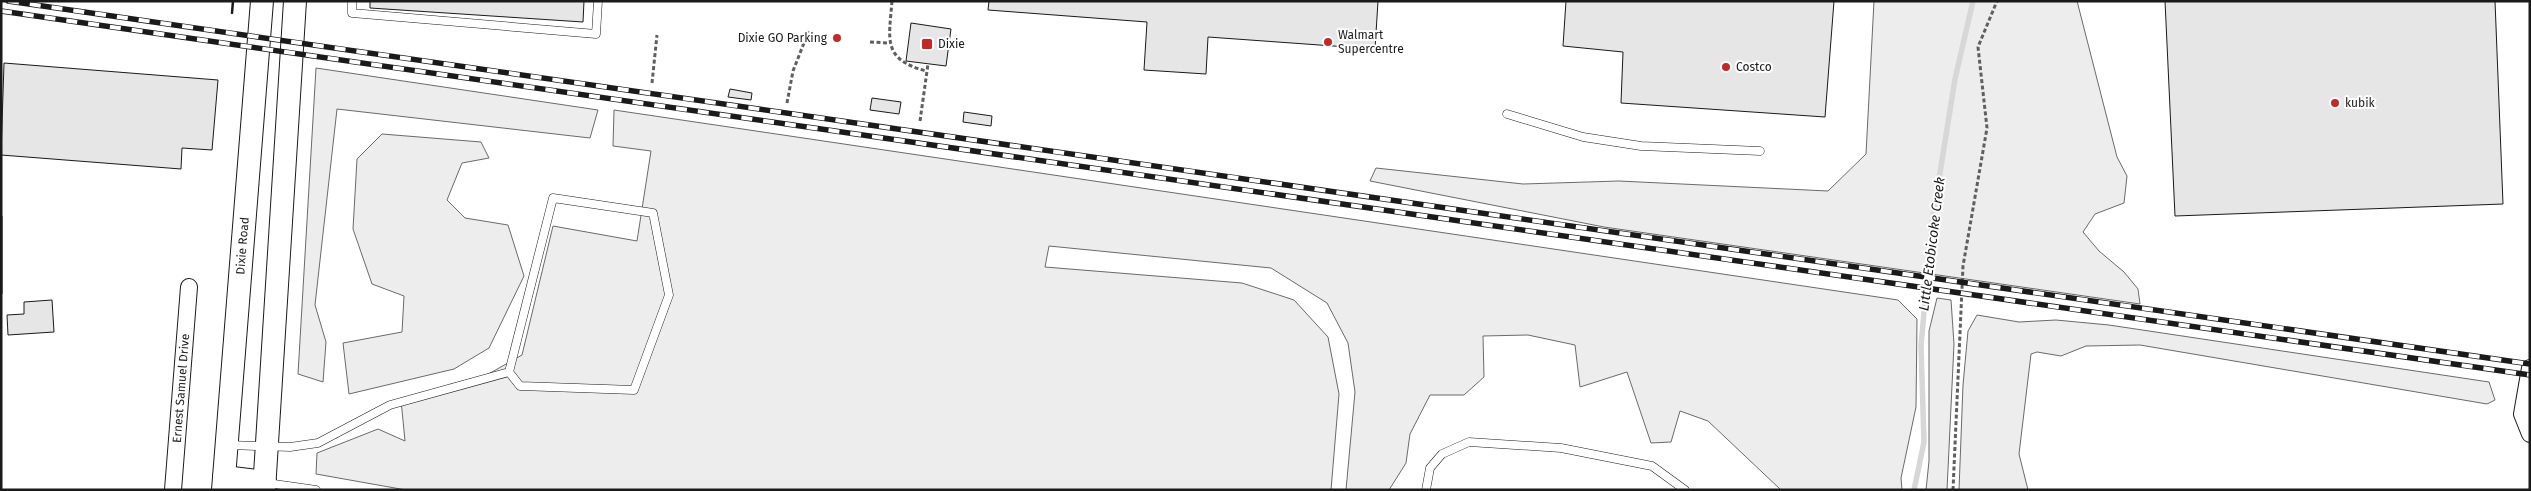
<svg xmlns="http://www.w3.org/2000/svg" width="2531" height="491" font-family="'Fira Sans',sans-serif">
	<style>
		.green { fill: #ededed; stroke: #6a6a6a }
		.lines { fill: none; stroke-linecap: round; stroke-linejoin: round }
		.stream { stroke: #d7d7d7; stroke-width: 5.5 }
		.building { fill: #e6e6e6; stroke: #1a1a1a }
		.service-casing { stroke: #1a1a1a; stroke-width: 9 }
		.minor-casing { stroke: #1a1a1a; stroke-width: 18 }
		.secondary-casing { stroke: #1a1a1a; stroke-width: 24 }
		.path { stroke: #5f5f5f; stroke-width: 3; stroke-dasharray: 4 2.5; stroke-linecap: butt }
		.service { stroke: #fff; stroke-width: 8 }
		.minor { stroke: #fff; stroke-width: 16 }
		.secondary { stroke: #fff; stroke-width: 22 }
		.rail-casing { stroke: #1a1a1a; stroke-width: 5.5 }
		.rail { stroke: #fff; stroke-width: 4; stroke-dasharray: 11; stroke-linecap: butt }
		.wall { stroke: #1a1a1a; stroke-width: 2.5 }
		.poi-dot { fill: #c62828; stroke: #fff; stroke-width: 2 }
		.labels { text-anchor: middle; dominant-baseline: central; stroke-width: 4; stroke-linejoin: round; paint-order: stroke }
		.poi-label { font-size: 12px; fill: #1a1a1a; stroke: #fff; text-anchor: start }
		.street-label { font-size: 12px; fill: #1a1a1a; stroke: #fff }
		.water-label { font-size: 14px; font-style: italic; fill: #1a1a1a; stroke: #fff }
	</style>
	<rect width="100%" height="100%" fill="#fff"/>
	<!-- green -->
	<g class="green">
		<path d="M1874,1H2077L2117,157L2127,176L2124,203L2095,214L2083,232L2099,251L2124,272L2138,289L2140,304L1604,227L1370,181L1376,168L1523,184L1619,181L1828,191L1866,154Z"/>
		<path d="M316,68L598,110L590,138L337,109L315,305L326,342L323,382L298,374Z"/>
		<path d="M614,110L1898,300L1917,319L1916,407L1901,478L1902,490H1781L1708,421L1680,411L1671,442L1651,443L1627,372L1580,387L1575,345L1528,335L1483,336L1484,377L1464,395H1430L1410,434L1406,463L1389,490H1346L1355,392L1348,343L1327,303L1271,268L1049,246L1045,267L1242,283L1294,300L1328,337L1339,394L1331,490H406L316,474L317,453L378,429L405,441L401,400L469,385L522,355L553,226L637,241L651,151L613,146Z"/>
		<path d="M382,134L481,142L489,158L462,163L447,200L465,218L508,225L524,276L489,348L454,369L349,394L343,343L402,332L404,296L372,284L353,229L357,159Z"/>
		<path d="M1937,298L1951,300L1954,344L1947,490H1926L1929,461V331Z"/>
		<path d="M1977,315L2019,322L2056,320L2109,325L2489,382L2495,400L2487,404L2140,345L2086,346L2061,356L2037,352L2031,354L2019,454L2028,490H1959L1963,385L1968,331Z"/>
	</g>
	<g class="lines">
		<!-- stream -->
		<path class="stream" d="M1914,490L1924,442L1921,346L1932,223L1955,79L1973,1"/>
	</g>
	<!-- building -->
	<g class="building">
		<path d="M370,1H584L583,22L370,8Z"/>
		<path d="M989,1H1378L1375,49L1208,37L1206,74L1144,70L1147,22L988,10Z"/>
		<path d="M1566,1H1834L1825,117L1621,103L1623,52L1563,46Z"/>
		<path d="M2165,1H2495L2503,204L2175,216Z"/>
		<path d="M911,23L951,29L946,66L906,61Z"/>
		<path d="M4,63L218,80L212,150L182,148L181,169L1,155Z"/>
		<path d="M730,89L752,93L751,100L728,97Z"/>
		<path d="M872,98L901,102L899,114L870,110Z"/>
		<path d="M964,112L992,116L991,126L963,122Z"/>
		<path d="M2,216V294H1V216Z"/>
		<path d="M52,300L54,332L8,335L7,315L24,314V302Z"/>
	</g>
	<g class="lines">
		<defs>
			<g id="service">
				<path d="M352,1V13L596,34L598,1"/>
				<path d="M1507,114L1583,137L1641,146L1760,151"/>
				<path d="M229,445L290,447L318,443L390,405L509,372L553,198L653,213L669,295L634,390L520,386L509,372"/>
				<path d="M267,483L316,490"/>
				<path d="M1426,490L1430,468L1442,454L1469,442L1561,448L1652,466L1685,490"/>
			</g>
			<g id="minor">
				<path d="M2530,368L2522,414L2530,434"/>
				<path id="s1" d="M173,490L189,287"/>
			</g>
			<g id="secondary">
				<path d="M224,477L265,482"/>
				<path id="s2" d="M223,490L262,1"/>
				<path d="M264,490L295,1"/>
			</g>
		</defs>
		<!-- service casing -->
		<use href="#service" class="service-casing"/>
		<!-- minor casing -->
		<use href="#minor" class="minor-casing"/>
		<!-- secondary casing -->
		<use href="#secondary" class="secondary-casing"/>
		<!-- path -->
		<g class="path">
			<path d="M892,1C889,40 882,59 926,71"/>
			<path d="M870,42L889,43"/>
			<path d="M652,83L657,35"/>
			<path d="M787,103L793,71L809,30"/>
			<path d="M920,121L928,64"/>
			<path d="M1953,490L1963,266L1987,128L1978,47L1997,1"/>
		</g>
		<!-- service -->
		<use href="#service" class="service"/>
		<!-- minor -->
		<use href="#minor" class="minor"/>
		<!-- secondary -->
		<use href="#secondary" class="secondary"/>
		<defs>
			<g id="rail">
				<path d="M8,1L2530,364"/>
				<path d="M1,11L2530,375"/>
			</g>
		</defs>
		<!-- rail casing -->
		<use href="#rail" class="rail-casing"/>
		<!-- rail -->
		<use href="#rail" class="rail"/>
		<!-- wall -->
		<path class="wall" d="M232,13L233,1"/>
	</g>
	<!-- markers -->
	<g class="poi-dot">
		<circle cx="837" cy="38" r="5"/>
		<circle cx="1328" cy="42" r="5"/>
		<rect x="921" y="38" width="12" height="12" rx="2.5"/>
		<circle cx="1726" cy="67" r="5"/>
		<circle cx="2335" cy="103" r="5"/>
	</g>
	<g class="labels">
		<!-- poi labels -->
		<g class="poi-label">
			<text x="1338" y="35">Walmart<tspan x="1338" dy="14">Supercentre</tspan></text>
			<text x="827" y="38" text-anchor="end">Dixie GO Parking</text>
			<text x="938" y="44">Dixie</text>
			<text x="1736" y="67">Costco</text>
			<text x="2345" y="103">kubik</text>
		</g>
		<!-- street labels -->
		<g class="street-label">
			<text stroke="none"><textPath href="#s2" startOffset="245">Dixie Road</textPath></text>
			<text stroke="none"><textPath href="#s1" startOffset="102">Ernest Samuel Drive</textPath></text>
		</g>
		<!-- water labels -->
		<g class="water-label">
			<text transform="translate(1932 244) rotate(-83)">Little Etobicoke Creek</text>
		</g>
	</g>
	<!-- border -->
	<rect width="2531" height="491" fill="none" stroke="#1a1a1a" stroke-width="5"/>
</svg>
